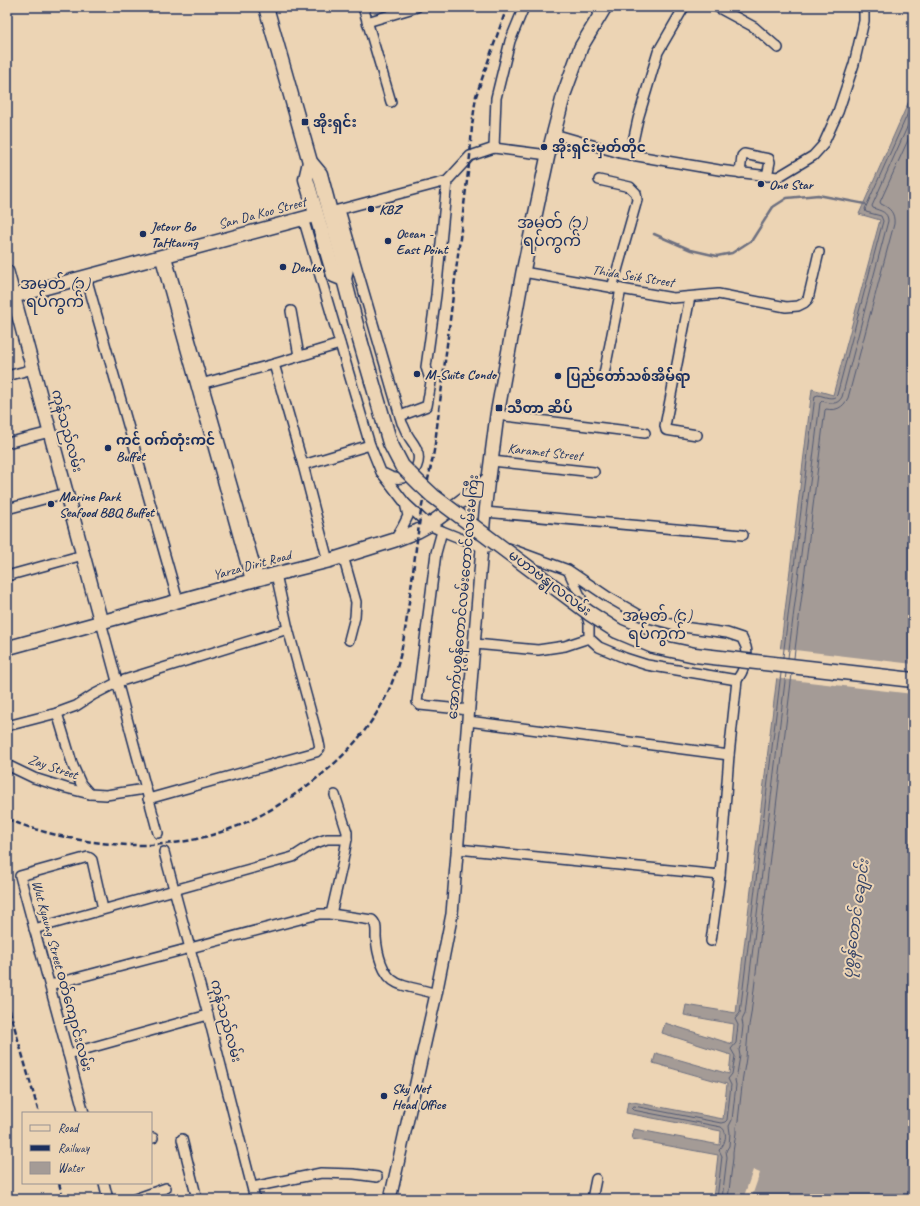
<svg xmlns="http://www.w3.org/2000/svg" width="920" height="1206" font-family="Caveat,'Noto Sans Myanmar',sans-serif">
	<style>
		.water { fill: #a49b96; stroke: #6d7080 }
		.pier { fill: #ecd4b4 }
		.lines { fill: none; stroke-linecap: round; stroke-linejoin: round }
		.shore { stroke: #525a74; stroke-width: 1 }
		.stream { stroke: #6d7080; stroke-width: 2.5 }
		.minor-casing { stroke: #1b2f5e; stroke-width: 12 }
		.tertiary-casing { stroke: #1b2f5e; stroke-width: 14 }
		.secondary-casing { stroke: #1b2f5e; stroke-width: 16 }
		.primary-casing { stroke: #1b2f5e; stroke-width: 17 }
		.minor { stroke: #ecd4b4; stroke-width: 9 }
		.tertiary { stroke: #ecd4b4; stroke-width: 11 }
		.secondary { stroke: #ecd4b4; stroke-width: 13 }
		.primary { stroke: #ecd4b4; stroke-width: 14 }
		.rail { stroke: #1b2f5e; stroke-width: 2.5; stroke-dasharray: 6 3; stroke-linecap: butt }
		.primary-bridge-casing { stroke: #1b2f5e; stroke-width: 17; stroke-linecap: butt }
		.primary-bridge { stroke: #ecd4b4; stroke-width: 14 }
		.poi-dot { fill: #1b2f5e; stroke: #ecd4b4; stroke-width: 1.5 }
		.labels { text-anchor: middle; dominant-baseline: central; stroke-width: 4; stroke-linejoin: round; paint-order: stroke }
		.poi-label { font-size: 14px; font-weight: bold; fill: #1b2f5e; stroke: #ecd4b4; text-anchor: start }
		.street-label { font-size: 14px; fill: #1b2f5e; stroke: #ecd4b4 }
		.water-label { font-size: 15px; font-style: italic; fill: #364569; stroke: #ecd4b4 }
		.quarter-label { font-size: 16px; fill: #1b2f5e; stroke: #ecd4b4 }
	</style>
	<rect width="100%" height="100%" fill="#ecd4b4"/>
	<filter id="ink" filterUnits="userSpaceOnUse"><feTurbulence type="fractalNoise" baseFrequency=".025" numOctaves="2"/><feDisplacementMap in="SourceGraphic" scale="8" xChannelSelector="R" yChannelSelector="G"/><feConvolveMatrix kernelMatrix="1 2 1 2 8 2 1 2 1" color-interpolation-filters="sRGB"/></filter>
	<g filter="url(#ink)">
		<!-- water -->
		<path class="water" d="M913,92V1199H713L718,1155L632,1139L634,1129L720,1145L721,1131L626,1113L628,1101L723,1119L727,1084L653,1063L656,1053L729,1074L731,1055L662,1033L665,1023L732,1044L734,1024L684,1015L686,1005L736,1013L812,389L833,395L880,220L859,214Z"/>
		<!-- pier -->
		<g class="pier">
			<path d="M778,648L913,664V694L774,678Z"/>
			<path d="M753,1170L760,1173L751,1199H743Z"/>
		</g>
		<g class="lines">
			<!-- shore -->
			<g class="shore">
				<path d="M783,657L815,396L818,395C824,396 833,401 837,395L883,221L881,216L866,212L865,209L913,102"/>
				<path d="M788,658L820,403L822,401C830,403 837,406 842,397L888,221C888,212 881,211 873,208L872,206L913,114"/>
				<path d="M794,658L825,410L826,409C836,411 843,408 848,398L894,224C895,213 890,208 881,204L880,202L913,129"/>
				<path d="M717,1199L722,1156L719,1150C725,1145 729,1132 721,1127L633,1110L631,1108L634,1106L721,1123L725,1122L727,1120L731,1085L728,1079L732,1074L735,1056L731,1049L736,1043L738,1025L735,1019L740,1013L781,673"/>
				<path d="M722,1199L727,1157L726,1151L729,1146L730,1133L729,1126L732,1120L736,1085L735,1080L737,1074L740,1056L739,1050L741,1044L743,1026L742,1020L745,1014L786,673"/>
				<path d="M728,1199L733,1158V1152L736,1133V1127L738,1121L742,1086C742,1077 745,1067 746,1058C747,1044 748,1028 751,1014L792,674"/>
			</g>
			<!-- stream -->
			<path class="stream" d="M654,234L691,250L717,256L732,253L752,240L773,207L787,198L818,195L865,204"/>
			<defs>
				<g id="minor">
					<path d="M363,7L391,102"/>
					<path d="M717,7L754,27L778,48"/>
					<path d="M367,22L417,7"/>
					<path d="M554,134L620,153L719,170L778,177L813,156L823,145L838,112L854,64L864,21V12L862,7"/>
					<path d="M494,148L496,98L510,41L524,7"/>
					<path d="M630,155L638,119L658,52L684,7"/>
					<path d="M740,173L742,156L744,154L769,159L770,162L767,176"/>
					<path d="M599,180L630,187L636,193L637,200L612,288"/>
					<path d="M340,210L402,423C405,428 406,433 409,437C412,442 416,446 417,451C421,461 416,473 406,477C398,480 391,478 385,474"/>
					<path d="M334,211L447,181L470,156L494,148L548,155"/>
					<path d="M303,218L370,445L381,472L405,503L420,517L429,525L442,531L482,547H488"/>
					<path d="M166,255L259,579"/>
					<path d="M160,257L251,582"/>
					<path d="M523,272L673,298L718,294L786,307L798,306L804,303L808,299L819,252"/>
					<path d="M86,277L178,601"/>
					<path d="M690,297L665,426L666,430L697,435"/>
					<path d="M291,311L299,356"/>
					<path d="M274,364L340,344"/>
					<path d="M604,374L621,289"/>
					<path d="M7,376L33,369"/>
					<path d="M197,385L274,364L303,465L328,561"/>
					<path d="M497,415L645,433"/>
					<path d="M400,416L427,406L431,382L426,367L436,295L447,181"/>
					<path d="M7,443L50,432"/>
					<path d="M492,461L594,472"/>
					<path d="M303,465L370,445"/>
					<path d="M7,509L66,493"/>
					<path d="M485,512L743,535"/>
					<path d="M442,531L436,553L417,702L420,705L469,710"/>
					<path d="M395,540L403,526L408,516L405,503"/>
					<path d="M508,548L568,570L608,597L641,616L683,627L727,633L742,638C743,641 745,644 746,647C749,657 743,672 737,680L729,755L720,875L711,941"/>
					<path d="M343,556L356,602L355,617L349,640"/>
					<path d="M7,576L83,555"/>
					<path d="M101,622L158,833"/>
					<path d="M589,638L599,647L625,658L647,665L737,680"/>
					<path d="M475,644L538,650L565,646L589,638V623L581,598L569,572"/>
					<path d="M57,713L73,766L81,784L90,794"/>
					<path d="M468,721L729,755"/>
					<path d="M7,726L57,713L76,706L93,695L118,682L288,629"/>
					<path d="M7,765L34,778L66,788L90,794L106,795L145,789"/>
					<path d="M148,799L316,752L320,748L318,738L288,629L276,574"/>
					<path d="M458,849L720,875"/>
					<path d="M164,852L208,1015L255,1199"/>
					<path d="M331,914L342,866L347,839V832L335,795"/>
					<path d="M34,929L293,857L313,844L327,839H347"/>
					<path d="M50,985L319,914H331L372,920C377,924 376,930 376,937C377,952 382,976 397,983C401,985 405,986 409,987C418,989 427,991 436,994"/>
					<path d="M68,1054L208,1015"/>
					<path d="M84,1113L20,876L88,857L90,858L92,860L103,909"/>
					<path d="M151,1138H153"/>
					<path d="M182,1139L197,1199"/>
					<path d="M104,1183L108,1199"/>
					<path d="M253,1187L321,1173L354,1174L377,1177"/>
					<path d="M135,1199L166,1188"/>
					<path d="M592,1199L596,1179"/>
				</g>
				<path id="tertiary" d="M390,1199L436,994L452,914L485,512L489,478"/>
				<g id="secondary">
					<path d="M7,272L101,622"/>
					<path d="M7,298L316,215"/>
					<path d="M7,648L276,574L328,561L395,540L418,531L429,525L479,488L489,478L497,415L523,272L548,155L564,94L581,47L605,7"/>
				</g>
				<g id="primary">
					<path d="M266,7L310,162L320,174L330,212L346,269L344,279L360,340"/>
					<path d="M310,162L306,179L334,275L344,279"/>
				</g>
			</defs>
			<!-- minor casing -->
			<use href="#minor" class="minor-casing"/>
			<!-- tertiary casing -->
			<use href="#tertiary" class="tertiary-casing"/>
			<!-- secondary casing -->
			<use href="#secondary" class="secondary-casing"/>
			<!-- primary casing -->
			<use href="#primary" class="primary-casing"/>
			<!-- minor -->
			<use href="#minor" class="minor"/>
			<!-- tertiary -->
			<use href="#tertiary" class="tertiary"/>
			<!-- secondary -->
			<use href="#secondary" class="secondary"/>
			<!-- primary -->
			<use href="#primary" class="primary"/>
			<!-- rail -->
			<g class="rail">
				<path d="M7,819C70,845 153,855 218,833C251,823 281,805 308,785C341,761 371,729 388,692C401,664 405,632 409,602C413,574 416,546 420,518C422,502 427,486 430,470C433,458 435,446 436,435L470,156L472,126L476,96L507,7"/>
				<path d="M7,1001L39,1113"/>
				<path d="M59,1183L63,1199"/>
			</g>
			<defs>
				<path id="primary-bridge" d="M360,340L390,443L402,466L419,483L433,496L589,613L617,631L653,646L695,655L913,680"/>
			</defs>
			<!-- primary-bridge casing -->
			<use href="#primary-bridge" class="primary-bridge-casing"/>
			<!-- primary-bridge -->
			<use href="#primary-bridge" class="primary-bridge"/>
		</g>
	</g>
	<!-- markers -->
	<g class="poi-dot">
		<rect x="301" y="118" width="8" height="8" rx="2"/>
		<circle cx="544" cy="147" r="4"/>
		<circle cx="761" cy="184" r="4"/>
		<circle cx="371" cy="209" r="4"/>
		<circle cx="143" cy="234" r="4"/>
		<circle cx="388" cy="241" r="4"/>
		<circle cx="283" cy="267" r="4"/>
		<circle cx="417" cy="374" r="4"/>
		<circle cx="558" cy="376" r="4"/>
		<rect x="495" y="404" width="8" height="8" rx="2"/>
		<circle cx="108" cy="448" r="4"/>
		<circle cx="51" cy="504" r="4"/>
		<circle cx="384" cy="1096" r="4"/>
	</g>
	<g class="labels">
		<!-- poi labels -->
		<g class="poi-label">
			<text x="313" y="122">အိုးရှင်း</text>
			<text x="552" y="147">အိုးရှင်းမှတ်တိုင</text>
			<text x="769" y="184">One Star</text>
			<text x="379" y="209">KBZ</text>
			<text x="151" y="226">Jetour Bo<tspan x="151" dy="16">TaHtaung</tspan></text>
			<text x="396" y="233">Ocean -<tspan x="396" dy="16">East Point</tspan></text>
			<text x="291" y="267">Denko</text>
			<text x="425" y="374">M-Suite Condo</text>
			<text x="566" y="376">ပြည်တော်သစ်အိမ််ရာ</text>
			<text x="507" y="408">သီတာ ဆိပ်</text>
			<text x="116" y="440">ကင် ဝက်တုံးကင်<tspan x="116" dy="16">Buffet</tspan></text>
			<text x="59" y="496">Marine Park<tspan x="59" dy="16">Seafood BBQ Buffet</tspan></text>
			<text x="392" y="1088">Sky Net<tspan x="392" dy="16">Head Office</tspan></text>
		</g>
		<!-- street labels -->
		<g class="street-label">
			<text transform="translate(262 213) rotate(-15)">San Da Koo Street</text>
			<text transform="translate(633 276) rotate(9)">Thida Seik Street</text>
			<text transform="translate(67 431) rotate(75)">ကုန်သည်လမ်း</text>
			<text transform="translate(545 452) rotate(6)">Karamet Street</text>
			<text transform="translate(252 565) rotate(-15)">Yarza Dirit Road</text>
			<text transform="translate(550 583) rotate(37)">မဟာဗန္ဓုလလမ်း</text>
			<text transform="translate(463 597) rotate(-85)">အောက်ပုစွန်တောင်လမ်းတောင်လမ်းမကြီး</text>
			<text transform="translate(53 767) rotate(19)">Zay Street</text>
			<text transform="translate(62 976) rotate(75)">Wut Kyaung Street ဝတ်ကျောင်းလမ်း</text>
			<text transform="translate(226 1021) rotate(75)">ကုန်သည်လမ်း</text>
		</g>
		<!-- water labels -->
		<g class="water-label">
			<text transform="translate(856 919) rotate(-82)">ပုစွန်တောင် ချောင်း</text>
		</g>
		<!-- quarter labels -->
		<g class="quarter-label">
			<text x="552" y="223">အမှတ် (၃)<tspan x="552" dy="18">ရပ်ကွက်</tspan></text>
			<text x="55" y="284">အမှတ် (၃)<tspan x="55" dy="18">ရပ်ကွက်</tspan></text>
			<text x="657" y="616">အမှတ် (၄)<tspan x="657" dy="18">ရပ်ကွက်</tspan></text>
		</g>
	</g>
	<!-- margin -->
	<rect width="920" height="1206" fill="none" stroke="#ecd4b4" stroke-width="24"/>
	<rect x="12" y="12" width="896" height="1182" fill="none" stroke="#1b2f5e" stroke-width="1.5" filter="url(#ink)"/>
	<!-- legend -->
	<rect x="22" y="1112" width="130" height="72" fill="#ecd4b4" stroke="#989292"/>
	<rect x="30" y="1125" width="20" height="6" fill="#ecd4b4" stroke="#989292"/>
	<text x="58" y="1132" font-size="12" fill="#1b2f5e">Road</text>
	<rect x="30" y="1145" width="20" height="6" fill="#1b2f5e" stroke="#989292"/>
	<text x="58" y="1152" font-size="12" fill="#1b2f5e">Railway</text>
	<rect x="30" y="1162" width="20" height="12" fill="#a49b96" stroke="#989292"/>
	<text x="58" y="1172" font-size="12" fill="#1b2f5e">Water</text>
</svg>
